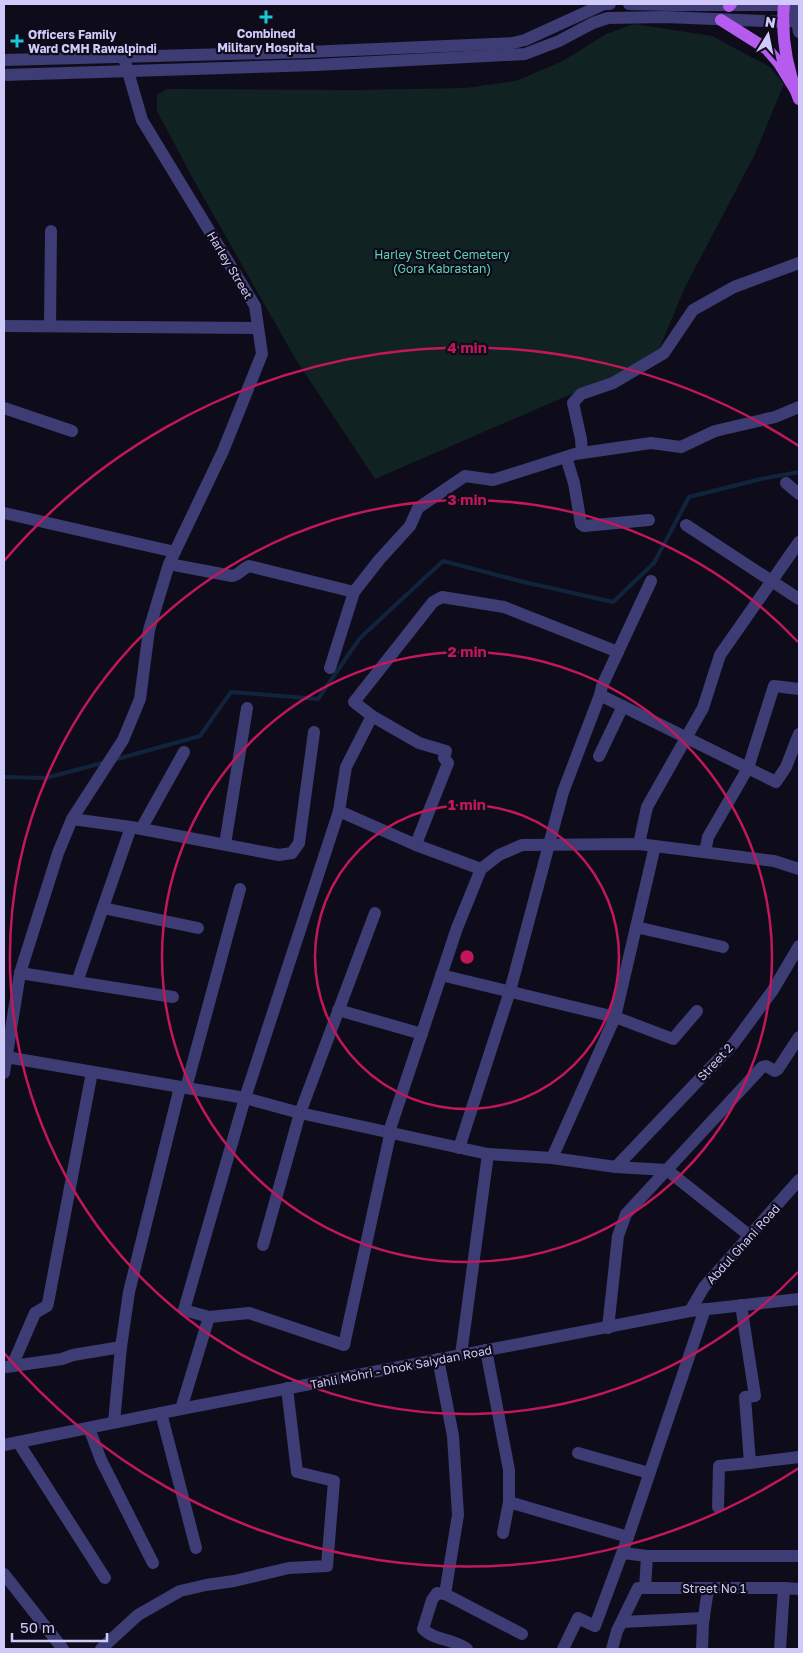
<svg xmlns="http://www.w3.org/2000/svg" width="803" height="1653" font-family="'Golos Text',sans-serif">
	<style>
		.green { fill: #102322 }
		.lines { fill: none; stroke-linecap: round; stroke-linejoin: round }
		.stream { stroke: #11243d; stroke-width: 4 }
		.minor { stroke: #3d3c74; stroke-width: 12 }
		.major { stroke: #b55cee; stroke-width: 12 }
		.ring { fill: none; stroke: #c2185b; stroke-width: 2.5 }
		.poi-dot { fill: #16cada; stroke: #0e0c1a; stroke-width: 2 }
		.labels { text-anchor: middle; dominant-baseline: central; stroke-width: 4.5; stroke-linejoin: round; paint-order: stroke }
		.poi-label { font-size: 12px; font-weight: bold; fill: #cfcafa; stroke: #0e0c1a }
		.park-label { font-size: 12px; fill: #5fd1b2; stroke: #0e0c1a }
		.street-label { font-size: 12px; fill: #cfcafa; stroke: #0e0c1a }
		.centre { fill: #c2185b; stroke: #0e0c1a; stroke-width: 2.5 }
		.ring-label { font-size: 15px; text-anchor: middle; font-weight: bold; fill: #c2185b; stroke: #0e0c1a; stroke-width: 4.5; stroke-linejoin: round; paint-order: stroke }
	</style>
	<rect width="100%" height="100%" fill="#0e0c1a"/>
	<!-- green -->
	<path class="green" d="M634,24L712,36L770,67L784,84L754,156L685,287L658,352L636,366L375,479L295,358L192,177L157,111V95L167,89L358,90L466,88L516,81L563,61L606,34Z"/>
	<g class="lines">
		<!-- stream -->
		<g class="stream">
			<path d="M117,759L200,736L231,692L318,699L360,638L443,561L524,582L613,602L654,563L689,497L761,479L799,472"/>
			<path d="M4,777L46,778L102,763"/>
		</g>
		<!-- minor -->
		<g class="minor">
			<path d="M629,4L673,5H788L795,10L799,32"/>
			<path d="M4,60L307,52L513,43L525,40L604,4H610"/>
			<path d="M4,75L316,65L525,54L559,41L593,23L608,18L665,17L788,22L795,19L798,4"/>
			<path d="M4,326L257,328"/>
			<path d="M50,326L51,231"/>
			<path d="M4,408L72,431"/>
			<path d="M582,453L581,439L573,403L581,394L613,383L664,353L693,310L734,287L799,263"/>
			<path d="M566,457L574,483L581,524L584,526L649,520"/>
			<path d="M786,483L799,494"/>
			<path d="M4,513L175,552"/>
			<path d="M686,525L799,599"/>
			<path d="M169,564L232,576C239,575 242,569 249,566L354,592"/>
			<path d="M651,581L602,686L600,695L776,782L786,767L799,734"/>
			<path d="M330,668L354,592L379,560L410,526L418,508L465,476L493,480L575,454L651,443L681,447L715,431L775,417L799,407"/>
			<path d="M599,756L623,706"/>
			<path d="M339,811L416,845L481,869"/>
			<path d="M72,819L131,827L279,855L292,853L299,843L314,732"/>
			<path d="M141,829L184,752"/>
			<path d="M225,844L247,708"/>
			<path d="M416,844L448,763L444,758L446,751L419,743L372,716L354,702L433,602L442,597L504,607L618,652"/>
			<path d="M639,844L647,807L703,708L720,655L799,542"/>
			<path d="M705,852L708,837L748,768L774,686L799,689"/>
			<path d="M103,908L198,928"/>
			<path d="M636,927L723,947"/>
			<path d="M20,973L173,997"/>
			<path d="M441,975L615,1017L673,1039L697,1011"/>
			<path d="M77,982L131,827"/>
			<path d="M338,1010L422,1034"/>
			<path d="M6,1057L245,1098L300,1113L488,1154L552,1158L616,1167L667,1170L750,1236"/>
			<path d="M4,1073L20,973L58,853L72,819L123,740L140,699L149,630L169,564L223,451L262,354L255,306L142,120L124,58"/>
			<path d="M186,1088L240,889"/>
			<path d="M459,1148L510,991L563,792L600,695"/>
			<path d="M552,1158L615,1017L655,846"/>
			<path d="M616,1167L734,1043L773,990L799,946"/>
			<path d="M263,1245L300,1113L375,913"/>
			<path d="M741,1305L755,1396L745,1397L750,1463L799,1457"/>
			<path d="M690,1311L704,1287L799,1180"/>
			<path d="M209,1317L249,1313L344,1345L390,1135L389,1132L457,928L481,869L499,855L522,845L639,844L774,861L799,869"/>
			<path d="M608,1328L618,1236L626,1214L762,1067L766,1066L775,1071L778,1069L799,1037"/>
			<path d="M486,1350L509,1470V1502L503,1533"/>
			<path d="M461,1355L488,1154"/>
			<path d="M438,1359L453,1436L458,1515L445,1594"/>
			<path d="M12,1366L35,1313L47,1306L48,1303L92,1072"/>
			<path d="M6,1367L62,1359L73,1355L121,1347"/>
			<path d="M181,1409L209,1317L184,1310L245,1098L339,811L346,767L372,716"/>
			<path d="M161,1413L196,1548"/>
			<path d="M114,1422L121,1347L129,1292L180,1087"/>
			<path d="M89,1428L101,1460L153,1563"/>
			<path d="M18,1442L105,1578"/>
			<path d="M4,1445L181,1409L690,1311L799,1299"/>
			<path d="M578,1453L649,1473"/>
			<path d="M509,1502L628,1537"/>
			<path d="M718,1507L719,1466L750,1463"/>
			<path d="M647,1556H799"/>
			<path d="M4,1574L63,1649"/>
			<path d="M645,1588H784"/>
			<path d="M622,1622L704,1618"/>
			<path d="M101,1649L138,1615L180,1591L206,1585L234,1581L289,1568L327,1566L334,1481L297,1472L287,1388"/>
			<path d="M467,1649C454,1639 433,1640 423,1629L432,1600L437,1593L445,1594L522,1634"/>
			<path d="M563,1649L578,1618L595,1626L628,1537L705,1309"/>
			<path d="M612,1649L617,1631L638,1588H645L647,1556L623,1553"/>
			<path d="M702,1649L703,1623L708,1589"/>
			<path d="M780,1649L784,1588L799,1589"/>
		</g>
		<!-- major -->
		<g class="major">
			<path d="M784,4C781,36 787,69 799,99"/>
			<path d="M729,6L731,4"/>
			<path d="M721,20L767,49L779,63L795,89"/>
		</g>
	</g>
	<!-- distance rings -->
	<g class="ring">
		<circle cx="467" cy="957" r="152"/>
		<circle cx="467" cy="957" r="305"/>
		<path d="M798 1272A457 457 0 1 1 798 642"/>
		<path d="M799 1468A609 609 0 0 1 4 1353M4 561A609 609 0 0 1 799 446"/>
	</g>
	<!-- markers -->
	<g class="poi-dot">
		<path d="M263.5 9.5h5v5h5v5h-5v5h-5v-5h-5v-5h5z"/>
		<path d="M14.5 33.5h5v5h5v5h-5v5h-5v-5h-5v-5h5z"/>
	</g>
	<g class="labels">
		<!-- poi labels -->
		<g class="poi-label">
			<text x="266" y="33">Combined<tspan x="266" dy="14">Military Hospital</tspan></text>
			<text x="28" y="34" text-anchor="start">Officers Family<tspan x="28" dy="14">Ward CMH Rawalpindi</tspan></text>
		</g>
		<!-- park labels -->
		<g class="park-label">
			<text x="442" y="254">Harley Street Cemetery<tspan x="442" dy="14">(Gora Kabrastan)</tspan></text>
		</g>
		<!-- street labels -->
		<g class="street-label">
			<text transform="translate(230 265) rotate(59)">Harley Street</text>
			<text transform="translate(715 1062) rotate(-47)">Street 2</text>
			<text transform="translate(743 1244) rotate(-48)">Abdul Ghani Road</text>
			<text transform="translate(401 1367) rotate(-11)">Tahli Mohri - Dhok Saiydan Road</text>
			<text x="714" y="1588">Street No 1</text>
		</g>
	</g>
	<circle cx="467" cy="957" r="8" class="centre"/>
	<g class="ring-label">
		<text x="467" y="353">4 min</text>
		<text x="467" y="505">3 min</text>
		<text x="467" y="657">2 min</text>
		<text x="467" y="810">1 min</text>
	</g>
	<!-- border -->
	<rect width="803" height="1653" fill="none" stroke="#cfcafa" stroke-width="10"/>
	<!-- north arrow -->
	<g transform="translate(768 35) rotate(10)" stroke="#0e0c1a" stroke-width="4" paint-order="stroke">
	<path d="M0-4L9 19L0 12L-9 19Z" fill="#cfcafa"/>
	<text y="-8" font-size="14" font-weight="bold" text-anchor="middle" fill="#cfcafa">N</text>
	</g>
	<!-- scale -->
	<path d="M12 1633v8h95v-8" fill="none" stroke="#cfcafa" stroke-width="2.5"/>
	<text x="20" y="1633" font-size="15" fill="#cfcafa" stroke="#0e0c1a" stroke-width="4" paint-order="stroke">50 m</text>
</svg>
